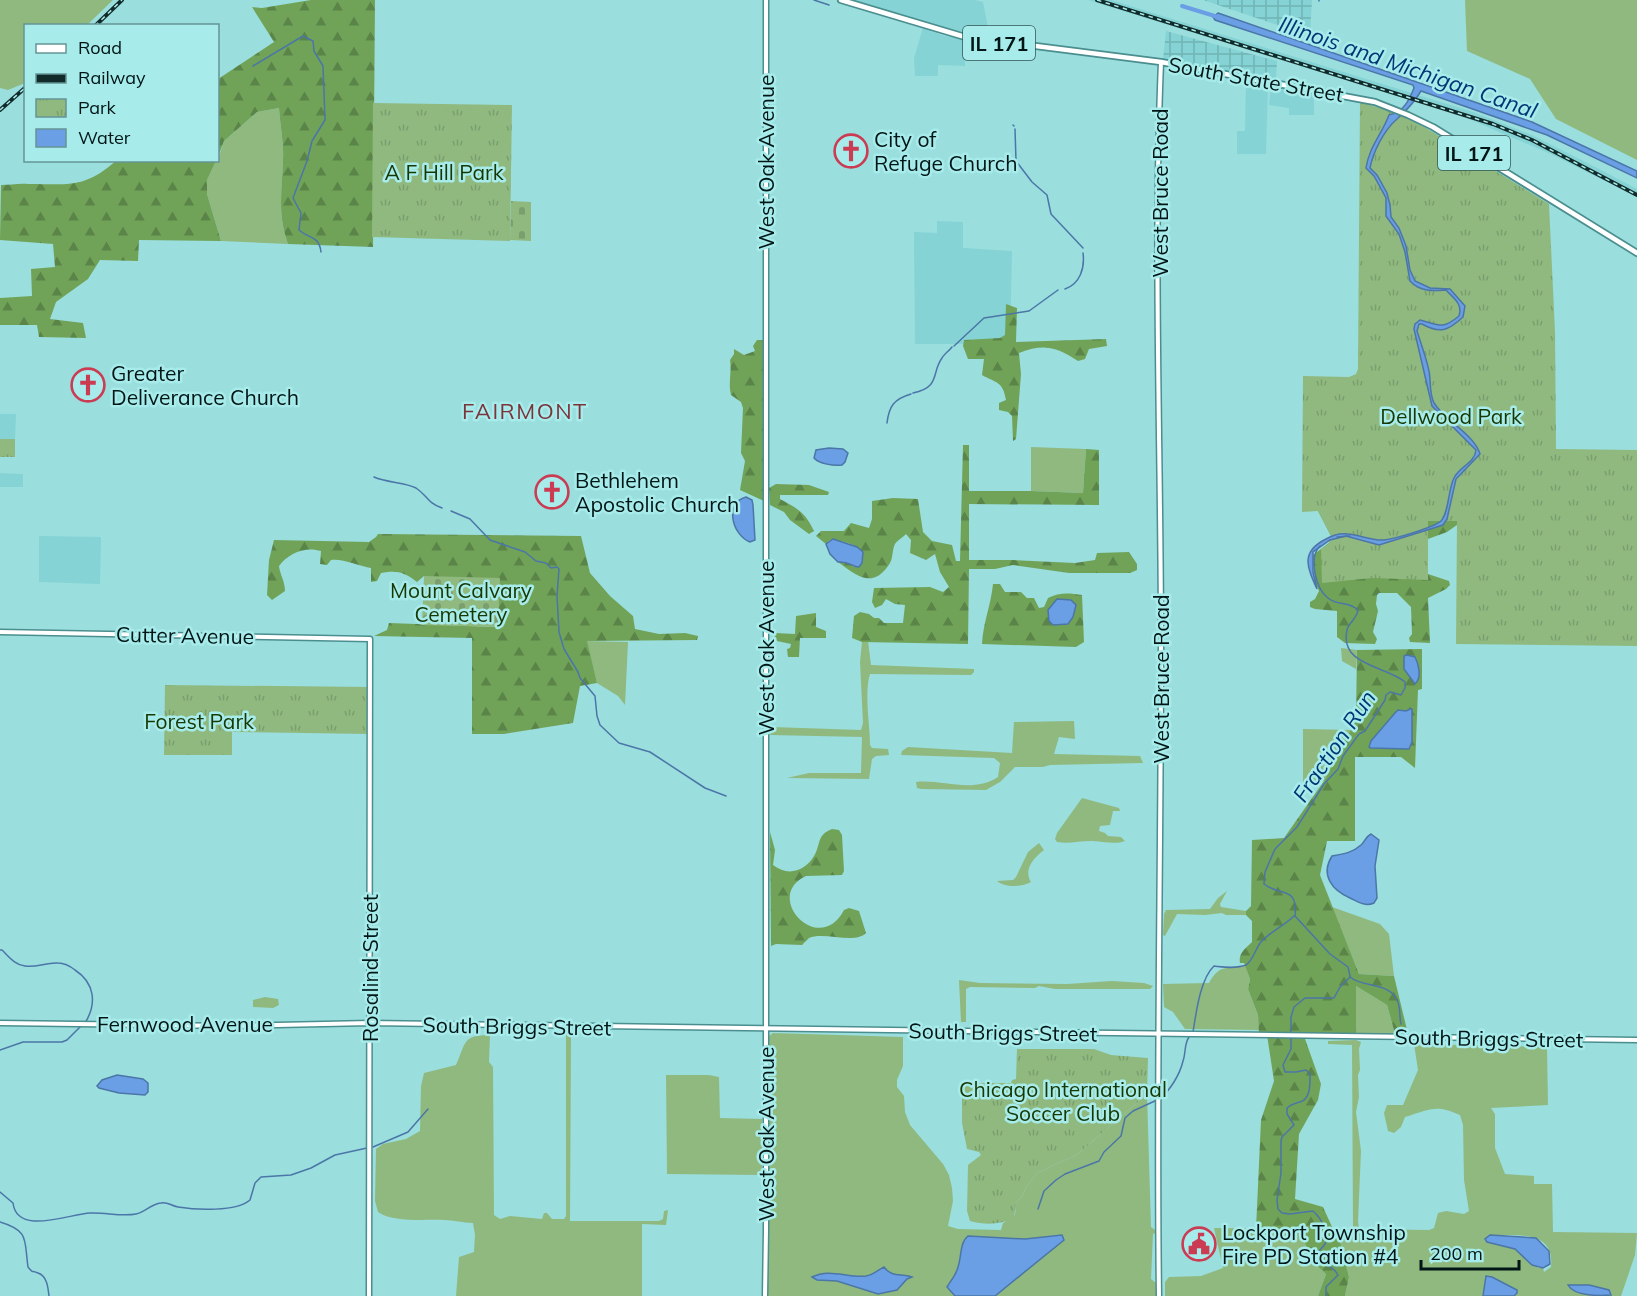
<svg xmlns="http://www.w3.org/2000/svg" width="1637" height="1296" font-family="Mulish,sans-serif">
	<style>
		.built { fill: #85d3d4 }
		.industrial { fill: url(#industrial-grid) }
		.green { fill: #90b97f; fill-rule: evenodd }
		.forest { fill: url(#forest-firs) }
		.cemetery { fill: url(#cemetery-stones) }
		.park { fill: url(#park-tufts) }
		.water { fill: #6b9fe5; stroke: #4b76a7; stroke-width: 1.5 }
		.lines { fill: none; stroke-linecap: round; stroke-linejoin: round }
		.stream { stroke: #4b76a7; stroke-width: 1.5 }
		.canal { stroke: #6b9fe5; stroke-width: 4 }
		.secondary-casing { stroke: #4b8e8f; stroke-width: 7 }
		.primary-casing { stroke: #4b8e8f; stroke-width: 8 }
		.secondary { stroke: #fff; stroke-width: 4 }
		.primary { stroke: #fff; stroke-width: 4.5 }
		.rail-casing { stroke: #112b2b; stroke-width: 4 }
		.rail { stroke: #a7ebeb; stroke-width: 1.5; stroke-dasharray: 4.5; stroke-linecap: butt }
		.labels { text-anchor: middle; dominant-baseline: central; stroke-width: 5; stroke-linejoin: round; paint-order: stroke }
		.shield { fill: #a7ebeb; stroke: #325555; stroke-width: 1.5 }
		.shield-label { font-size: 20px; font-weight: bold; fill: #001515 }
		.street-label { font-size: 21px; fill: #001515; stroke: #a7ebeb }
		.poi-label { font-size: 21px; fill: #001515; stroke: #a7ebeb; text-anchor: start }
		.park-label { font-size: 21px; fill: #173802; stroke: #a7ebeb }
		.water-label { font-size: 22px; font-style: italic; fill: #013675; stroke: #a7ebeb }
		.neighbourhood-label { font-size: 22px; letter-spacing: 1.5px; fill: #7c343b; stroke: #a7ebeb }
	</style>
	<defs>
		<pattern id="industrial-grid" width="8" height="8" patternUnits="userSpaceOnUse" patternTransform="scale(1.5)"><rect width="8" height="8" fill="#85d3d4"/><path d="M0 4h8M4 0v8" fill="none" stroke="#71b4b5"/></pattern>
		<pattern id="forest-firs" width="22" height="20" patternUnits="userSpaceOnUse" patternTransform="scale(1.5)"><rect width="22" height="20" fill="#70a358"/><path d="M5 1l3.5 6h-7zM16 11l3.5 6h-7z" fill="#5a8448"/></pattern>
		<pattern id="cemetery-stones" width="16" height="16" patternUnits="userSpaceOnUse" patternTransform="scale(1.5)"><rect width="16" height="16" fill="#90b97f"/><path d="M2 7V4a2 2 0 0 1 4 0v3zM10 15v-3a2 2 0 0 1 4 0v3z" fill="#7a9e6d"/></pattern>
		<pattern id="park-tufts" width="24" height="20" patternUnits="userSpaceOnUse" patternTransform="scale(1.5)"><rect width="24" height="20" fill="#90b97f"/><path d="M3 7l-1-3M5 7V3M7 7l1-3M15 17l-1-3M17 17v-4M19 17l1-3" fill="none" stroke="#7a9e6d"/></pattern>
	</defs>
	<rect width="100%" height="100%" fill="#9adede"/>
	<!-- built -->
	<g class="built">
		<path d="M854,0H975L983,2L990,38L940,27Z"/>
		<path d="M1088,0H1111L1473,112L1534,136L1599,169L1637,189V197L1553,155L1462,116Z"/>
		<path d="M923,28L944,36L965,39V66L938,65V76H915L914,58Z"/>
		<path d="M1246,81L1268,84L1266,154H1237V131H1245Z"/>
		<path d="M1271,85L1314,93V115H1289V108L1269,105Z"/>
		<path d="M937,221L963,222V248L1012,251L1010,339L961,344H915L914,232L937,233Z"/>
		<path d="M0,414H16L15,439H0Z"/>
		<path d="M0,473L23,474V487H0Z"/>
		<path d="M39,536L101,537L100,584L39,582Z"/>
	</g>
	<!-- industrial -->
	<g class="industrial">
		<path d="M1203,0H1312L1310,36Z"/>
		<path d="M1166,31L1277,61L1276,79L1163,59Z"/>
	</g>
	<!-- green -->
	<g class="green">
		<path d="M0,0H113L87,25L26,26L25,83L8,90L0,88Z"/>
		<path d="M1465,0H1637V160L1556,119L1530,79L1467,51Z"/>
		<path d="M279,108C280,125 284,143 283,160C282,191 277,213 288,244L221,241L207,194V180L216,161L218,160L224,141L257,112Z"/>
		<path d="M1031,447L1086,449L1083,493L1031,491Z"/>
		<path d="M586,641L628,642L625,705L618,696L597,683Z"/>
		<path d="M868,641L871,665L974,669V672L971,675L870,674C864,693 870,725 870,745L872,748L888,749L889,755L876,756L872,759L869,779L787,778L809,773H861L862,737L770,735L772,727L861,730L863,723L860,662L862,642Z"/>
		<path d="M1341,648L1357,650L1356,669L1342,661Z"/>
		<path d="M1074,721L1075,739L1059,737L1054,754L1140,756L1143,763L1050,765L1043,767H1015L1000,782L986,790L921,789L917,788L916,782C943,779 972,794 998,777L1000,763L994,758L901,755L902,751L908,747L1012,753L1014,722Z"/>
		<path d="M1303,729L1351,730L1324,781L1303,782Z"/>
		<path d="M1082,798L1119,808L1120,811H1113L1110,825L1100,826L1099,831L1105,833L1108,836L1121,837L1125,841C1115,845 1102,841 1091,841C1079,841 1069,844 1057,842L1055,839L1057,833Z"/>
		<path d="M1039,843L1044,850C1034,858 1023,869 1031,882C1022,887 1005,888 997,881L1013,880L1016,877L1028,852Z"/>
		<path d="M1227,891L1220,904L1221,907L1246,911V915H1226L1222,913L1205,915L1177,914L1165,936L1163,935L1164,914L1166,910L1210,909L1218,898Z"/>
		<path d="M1332,907L1380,924L1389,934L1394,976L1359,974Z"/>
		<path d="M1245,965L1250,979L1248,989L1258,1015L1259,1030L1185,1029L1173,1012L1164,1007L1163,984L1209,983C1220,963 1227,970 1245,965Z"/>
		<path d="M959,980L980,983L1067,984L1112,981L1144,983L1153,986L1150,989H1055L1039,986L1035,988L970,987L966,989V1022H961Z"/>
		<path d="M1356,986L1387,1005L1395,1034H1356Z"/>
		<path d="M265,997L278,999L279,1005L273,1008L253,1007V1000Z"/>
		<path d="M566,1030H568L571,1035L570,1221H659L663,1219L664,1211L668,1210L666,1225L642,1224V1296H456L459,1257L474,1252L475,1235L473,1223C463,1223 454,1220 444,1220C426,1219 393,1223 378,1212L375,1201L376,1149L383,1144L406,1139L420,1131L421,1086L424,1073L456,1065C466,1043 462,1035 490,1035L489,1062L493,1067L494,1215L500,1219L510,1216L542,1219L544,1213H547L552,1219H564L566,1216Z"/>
		<path d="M773,1033L903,1037V1066L897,1080V1087L904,1096L905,1112L910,1125L943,1164L949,1175L952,1188L953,1201L948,1226L958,1229L1001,1230L1003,1223L1015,1215L1016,1203L1023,1195L1026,1187L1037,1173L1078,1154L1147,1094L1151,1227L1155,1230L1156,1233L1153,1234L1151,1279L1156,1283V1296H768L769,1036Z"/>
		<path d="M1356,1040L1361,1042L1359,1049L1360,1070L1358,1075L1359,1097L1356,1112L1361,1151L1358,1221L1359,1229L1429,1230L1434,1228L1438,1213L1446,1211L1464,1214L1469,1211L1464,1180L1463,1125L1460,1115C1436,1104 1430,1109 1405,1117L1401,1127L1394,1133L1388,1131L1384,1113L1387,1105H1403L1418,1070L1414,1044L1547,1047L1548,1105L1491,1108L1495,1114V1148L1505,1174L1534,1176V1184H1552L1553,1232L1637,1233L1635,1255L1621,1296H1345L1349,1277L1337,1229H1353L1352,1045L1328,1044V1041ZM1490,1235C1517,1236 1555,1229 1551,1267L1544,1272L1543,1268H1538L1515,1249L1487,1242Z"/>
		<path d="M666,1075H709L719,1077L720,1118L762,1119V1175L667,1174Z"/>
		<path d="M1214,1228L1299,1229L1313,1262L1326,1274L1318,1296H1165V1282L1169,1277L1201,1276L1223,1268Z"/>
	</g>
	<!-- forest -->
	<g class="forest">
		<path d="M311,0H375L373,247L288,244C277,213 282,191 283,160C284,143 280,125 279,108L257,112L224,141L218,157V79L274,42L252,7L262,8Z"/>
		<path d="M117,160L216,161L207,180V194L221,241L139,240L138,261L100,260L88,279L56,302L50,319L83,323L86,338L39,337L37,325H0V298L32,296L31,269L55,267L53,244L0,240L1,185C10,185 19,183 29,184C69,184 84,189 117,160Z"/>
		<path d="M1006,304L1017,308L1016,342L1106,339L1107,346L1089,349L1085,359L1078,361C1057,347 1044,343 1019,353L1021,374L1016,439L1013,441L1012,416L1008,412L999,410V403L1006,400C1003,381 996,383 982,375L984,359H968L963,346L964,340L1000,338L1005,335Z"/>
		<path d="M757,340H763L764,501L740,490L745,461L741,453L743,408L741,402L731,395C728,382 732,372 730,360L734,354V349L744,355L755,351L753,346Z"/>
		<path d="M963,445H969V491H1031L1083,493L1086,449L1099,450V505L969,504V560H1013L1075,563L1095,560L1097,553L1129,552L1137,564V570L1130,573H1069L1013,565L995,569H969L968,644L862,642L852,638L854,616L860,612L869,614L874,618H879L884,623H903L905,605L895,604L886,599L882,605L875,608L872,602L874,588L930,587L943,592L949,587L940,572L935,554L926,560L910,553L911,540L906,534C903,537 897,541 895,544C892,550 893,558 890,563C873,590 857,576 838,562H847L855,567L863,552C855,544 842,540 830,540L826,544L816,536L821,531H844L851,523L869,528L872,519V501L893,498L918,499L923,532L932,541L952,545L956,561H960Z"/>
		<path d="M776,484L809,485L829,492L828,495H780V499C798,509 805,512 814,531L809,534L790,520L784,512L770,505L769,488Z"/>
		<path d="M1318,511L1471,515L1447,532L1428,539V574L1449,581L1450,585L1446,589L1428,598L1430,643L1410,642L1409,638L1412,634L1411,607L1397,593H1379L1377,595L1376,604L1378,611L1373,632L1377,639L1375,644L1345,643L1337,637V611L1315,609L1310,607V602L1315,599L1319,591L1315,582L1313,555L1329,543L1331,536Z"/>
		<path d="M378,534L581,536L590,573L610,596L633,616L635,629L659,634L685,633L698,636L697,640L587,641L597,683L580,686L573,723L504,734H472V638L374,636L387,630L389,623L498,627L424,576L417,582C404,572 397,570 381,573L377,581L371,582V568C360,566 341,558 331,560L327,565L320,564L321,551C306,546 288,553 279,566C280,575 285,581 285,591L272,600L267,595L269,560L274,540L369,542L376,537Z"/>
		<path d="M993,584H1000L1005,592H1021L1027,598H1034L1039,608L1044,607L1048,598C1059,592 1070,593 1082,595L1084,642L1076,647L982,644C983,623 991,605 993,584Z"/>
		<path d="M816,613V627L826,631V638H800L799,657H788L787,649L790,648L791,644L777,641L774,637L775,633L795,634L796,616Z"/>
		<path d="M1422,649V689L1418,690L1415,768L1401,757H1355V841H1327L1320,875L1359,974L1394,976L1408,1034H1395L1387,1005L1356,986V1036H1304L1321,1084L1318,1100L1299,1134L1295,1199L1323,1207L1333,1229H1337L1349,1277L1345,1296H1318L1326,1274L1313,1262L1299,1229H1256L1261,1120L1274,1081L1267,1035H1259L1258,1015L1248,989L1250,979L1244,963H1240C1238,953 1246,948 1252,942V921L1246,915V911L1251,906L1252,840L1284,838L1324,781L1356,720L1357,650Z"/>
		<path d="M832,829L839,830L842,835L844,871L842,875L806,876C762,896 819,958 844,910L849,908L859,911L866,933C854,945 824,931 809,938C809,938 803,944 802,945L776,944L771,946L770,832L775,850L773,865C788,877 805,871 814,856C821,845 816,835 832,829Z"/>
	</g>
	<!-- cemetery -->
	<g class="cemetery">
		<path d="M511,201L531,202V241L510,240Z"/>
		<path d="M424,576L500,578L498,627L422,625Z"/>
	</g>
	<!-- park -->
	<g class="park">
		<path d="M1360,102L1397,113L1426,128L1549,204L1555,332L1556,449L1637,450V646L1456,644L1457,521H1428V580L1372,578L1322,583L1321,549L1329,543L1331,536L1318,511L1302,512L1303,376L1349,377L1356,374L1358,369Z"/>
		<path d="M373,103L512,105L510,241L372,237Z"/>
		<rect x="0" y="439" width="15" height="18"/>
		<path d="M165,685L370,687L369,734L232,732V755H164Z"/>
		<path d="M1017,1049H1094L1111,1055L1148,1058L1147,1094L1078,1154L1037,1173L1026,1187L1023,1195L1016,1203L1014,1218C1000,1225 985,1225 970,1221L967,1211L968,1165L981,1155L979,1152L967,1149L962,1123V1083H1011L1012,1080L1016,1079Z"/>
	</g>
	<!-- water -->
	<g class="water">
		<path d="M1218,13L1532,122L1637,171V178L1547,135L1421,91C1414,103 1407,110 1397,119C1384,130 1373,152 1370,168L1377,175L1387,193L1390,205L1391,217L1399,228L1406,246L1410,270L1415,281L1430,288L1450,289L1465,306L1463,317C1448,331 1440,334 1422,324H1419L1417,331C1421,344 1426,357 1429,371C1431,381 1429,393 1434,403C1444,420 1475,435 1480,454L1456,479L1447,519L1443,525L1379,545L1346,536L1330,540L1313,552V572L1317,589C1307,567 1300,552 1326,539C1333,535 1340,533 1348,534C1360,535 1372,541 1384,540C1394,539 1435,527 1441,521C1449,513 1448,489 1454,478C1459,467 1475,463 1476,450L1432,406L1414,329L1415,324L1420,320C1440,325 1442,330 1459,316C1463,303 1453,298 1446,290C1433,291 1420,292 1410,281L1405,252L1399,234L1386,216V198L1374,176L1366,168C1369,147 1382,134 1389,115C1404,112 1409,100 1414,88L1413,85L1215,20L1213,17Z"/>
		<path d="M829,448L843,449L848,453L845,462L842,465C834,466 819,464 814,458L816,450Z"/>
		<path d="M746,497L752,500L753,505L755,540L750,542C732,535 724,503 746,497Z"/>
		<path d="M833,539L857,547L863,552L862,563L859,567C852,567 850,561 838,562L830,554L826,544Z"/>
		<path d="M1057,599L1071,600L1076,605L1073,617L1068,624L1053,625L1049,621L1048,610Z"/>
		<path d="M1407,655L1415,657C1419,665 1422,678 1415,684L1404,669V656Z"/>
		<path d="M1410,709H1412V742L1409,749L1371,748L1369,747L1371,741L1395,713L1398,710L1406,711Z"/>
		<path d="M1371,834L1379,840L1375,866L1377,898L1374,903C1365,907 1359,902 1350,898C1332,890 1320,875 1332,856C1343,854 1352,853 1361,845C1365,842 1365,837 1371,834Z"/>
		<path d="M117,1075L143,1079L148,1083V1092L145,1095L119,1093L99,1088L97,1086L102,1080Z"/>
		<path d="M1062,1235L1064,1240L995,1296H955L947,1287C950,1282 955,1276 957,1270C962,1259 959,1243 968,1236L1025,1239Z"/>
		<path d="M1490,1235L1536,1238L1549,1251L1550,1264L1543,1268L1532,1265L1515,1249L1487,1242L1485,1239Z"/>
		<path d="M884,1267C892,1278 901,1273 912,1277L907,1279L897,1290L878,1294L837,1281L817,1280L812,1277C830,1268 847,1278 866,1276C873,1275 878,1270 884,1267Z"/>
		<path d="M1486,1276L1492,1277L1517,1290V1293L1514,1296H1483Z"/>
		<path d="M1568,1285H1589L1609,1290L1611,1295C1598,1296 1574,1296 1568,1285Z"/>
	</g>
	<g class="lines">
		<!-- stream -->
		<g class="stream">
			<path d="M814,0L829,5"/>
			<path d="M1319,1V0"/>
			<path d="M253,66L303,36L313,41L314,51L323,66L325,120L312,141L307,161L293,198L301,213L299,230C309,239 319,235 321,252"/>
			<path d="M1013,125L1014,126"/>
			<path d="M1015,129L1016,161L1032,182L1047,195L1051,214L1083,248"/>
			<path d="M1065,289C1080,284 1085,268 1083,253"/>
			<path d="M954,346L984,318L1029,311L1058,290"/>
			<path d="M913,393C941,387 931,373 942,358C944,354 949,351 952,347"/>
			<path d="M887,423C889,406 894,399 911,394"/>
			<path d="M374,477C387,483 405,482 416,488C428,496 426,502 442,508"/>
			<path d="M451,511L470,519L490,540L525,552L536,561L546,563L551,568L557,567L559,569L557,596L559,632L564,649L578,672L580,678L595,696L597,716L600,725L619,743L650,752L705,788L726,796"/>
			<path d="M1337,537L1350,536"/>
			<path d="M1295,916C1298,885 1280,897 1264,884L1265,872L1275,849L1297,827L1324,784L1338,769L1343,756L1359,734L1365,731L1385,700L1386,695L1390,692L1401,695L1405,688V682C1387,666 1339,666 1347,630C1348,623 1357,619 1358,610C1349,601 1337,606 1328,598C1316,589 1308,558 1320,546"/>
			<path d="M1295,916L1330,954L1348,967L1350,976"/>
			<path d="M0,950H2C9,957 15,965 25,966C36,968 47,962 58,963C65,963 70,966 75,970C95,983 97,1004 85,1023"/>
			<path d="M1350,977C1363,988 1389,982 1397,1000C1401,1007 1399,1017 1401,1024"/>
			<path d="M1193,1032C1196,1014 1200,979 1214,966C1224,967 1236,969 1246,965C1253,961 1255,949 1261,942C1271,931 1284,926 1294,916"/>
			<path d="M0,1050L23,1042H62L67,1040L81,1026"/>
			<path d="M1160,1098C1170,1091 1180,1074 1183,1061C1186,1053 1184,1044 1189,1037"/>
			<path d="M373,1147L408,1132L428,1109"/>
			<path d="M0,1192L13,1203C17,1236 69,1214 90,1213C105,1212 121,1217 136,1214C145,1212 151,1204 161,1203C167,1201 171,1206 178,1207C196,1210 236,1212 250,1200L255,1183L261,1177L291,1175L311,1168L335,1155L367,1148"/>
			<path d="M1038,1209L1044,1191L1056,1180L1065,1174L1099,1161L1104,1152L1121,1136L1125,1118L1133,1111L1157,1100"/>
			<path d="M0,1222C30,1231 24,1240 28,1267C35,1275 29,1269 38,1273C47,1276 48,1287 49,1296"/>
			<path d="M1326,1296V1287L1338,1275C1333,1265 1323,1264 1316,1256C1318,1250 1322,1249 1325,1244C1331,1234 1320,1217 1313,1211L1290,1214L1282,1213L1278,1209L1277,1200L1281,1173V1141L1282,1137L1294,1125L1287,1114V1108C1292,1103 1294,1104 1300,1102C1311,1099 1310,1083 1310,1074L1306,1070L1296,1072H1285L1283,1065L1291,1049V1017L1294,1007L1305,998H1334L1340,987L1350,977"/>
		</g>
		<!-- canal -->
		<path class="canal" d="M1182,6L1218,17"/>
		<defs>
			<g id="secondary">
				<path d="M0,632L370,639L369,1296"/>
				<path d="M0,1023L232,1026L370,1023L1637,1040"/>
				<path d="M765,1296L766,1230V0"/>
				<path d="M1159,1296C1156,1079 1161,862 1161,645C1161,451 1153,256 1161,62"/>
			</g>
			<path id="primary" d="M841,0L965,37L1161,62L1375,102L1408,115L1433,127L1637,253"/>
		</defs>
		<!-- secondary casing -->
		<use href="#secondary" class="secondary-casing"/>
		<!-- primary casing -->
		<use href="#primary" class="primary-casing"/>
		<!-- secondary -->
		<use href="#secondary" class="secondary"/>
		<!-- primary -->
		<use href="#primary" class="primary"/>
		<defs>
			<g id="rail">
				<path d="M1097,0L1493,124L1532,140L1637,195"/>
				<path d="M95,26L122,0"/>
				<path d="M0,110L26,87"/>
			</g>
		</defs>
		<!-- rail casing -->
		<use href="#rail" class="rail-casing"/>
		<!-- rail -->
		<use href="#rail" class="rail"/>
	</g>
	<!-- icons -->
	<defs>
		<symbol id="church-ring" viewBox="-11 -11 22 22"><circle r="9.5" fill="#a7ebeb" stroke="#cb3b51" stroke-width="1.5"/><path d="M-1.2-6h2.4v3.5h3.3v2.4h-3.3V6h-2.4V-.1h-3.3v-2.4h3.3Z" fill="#cb3b51"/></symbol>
		<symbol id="civic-ring" viewBox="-11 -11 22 22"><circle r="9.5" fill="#a7ebeb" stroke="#cb3b51" stroke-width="1.5"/><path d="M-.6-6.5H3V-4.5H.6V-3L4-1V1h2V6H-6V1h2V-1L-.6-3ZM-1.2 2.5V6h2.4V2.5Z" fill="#cb3b51"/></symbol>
	</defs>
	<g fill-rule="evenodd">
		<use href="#church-ring" x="832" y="132" width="38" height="38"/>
		<use href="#church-ring" x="69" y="366" width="38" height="38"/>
		<use href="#church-ring" x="533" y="473" width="38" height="38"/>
		<use href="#civic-ring" x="1180" y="1225" width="38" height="38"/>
	</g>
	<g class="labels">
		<!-- shield labels -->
		<g class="shield">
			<rect x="963" y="26" width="72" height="34" rx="4.5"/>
			<rect x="1438" y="136" width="72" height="34" rx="4.5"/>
		</g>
		<g class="shield-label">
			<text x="999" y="43">IL 171</text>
			<text x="1474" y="153">IL 171</text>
		</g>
		<!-- street labels -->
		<g class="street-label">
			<text transform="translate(1256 79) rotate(10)">South State Street</text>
			<text transform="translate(766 162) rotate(-90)">West Oak Avenue</text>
			<text transform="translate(1160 193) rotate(-90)">West Bruce Road</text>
			<text transform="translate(185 635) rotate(1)">Cutter Avenue</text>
			<text transform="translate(766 648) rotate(-90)">West Oak Avenue</text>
			<text transform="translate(1161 679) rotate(-90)">West Bruce Road</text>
			<text transform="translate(370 968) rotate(-90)">Rosalind Street</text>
			<text x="185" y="1024">Fernwood Avenue</text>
			<text transform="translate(517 1026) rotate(1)">South Briggs Street</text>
			<text transform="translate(1003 1032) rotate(1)">South Briggs Street</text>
			<text transform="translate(1489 1038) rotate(1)">South Briggs Street</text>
			<text transform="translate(766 1134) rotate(-90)">West Oak Avenue</text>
		</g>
		<!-- poi labels -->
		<g class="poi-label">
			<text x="874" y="139">City of<tspan x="874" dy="24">Refuge Church</tspan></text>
			<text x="111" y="373">Greater<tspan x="111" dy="24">Deliverance Church</tspan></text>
			<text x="575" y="480">Bethlehem<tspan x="575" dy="24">Apostolic Church</tspan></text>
			<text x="1222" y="1232">Lockport Township<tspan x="1222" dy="24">Fire PD Station #4</tspan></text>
		</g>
		<!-- park labels -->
		<g class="park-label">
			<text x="444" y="172">A F Hill Park</text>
			<text x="1451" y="416">Dellwood Park</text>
			<text x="461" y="590">Mount Calvary<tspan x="461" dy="24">Cemetery</tspan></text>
			<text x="199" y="721">Forest Park</text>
			<text x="1063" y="1089">Chicago International<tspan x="1063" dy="24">Soccer Club</tspan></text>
		</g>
		<!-- water labels -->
		<g class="water-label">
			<text transform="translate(1408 67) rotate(19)">Illinois and Michigan Canal</text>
			<text transform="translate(1334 746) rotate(-56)">Fraction Run</text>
		</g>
		<!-- neighbourhood labels -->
		<g class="neighbourhood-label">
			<text x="525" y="411">FAIRMONT</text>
		</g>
	</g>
	<!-- legend -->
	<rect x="24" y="24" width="195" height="138" fill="#a7ebeb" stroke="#649595" stroke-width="1.5"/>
	<rect x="36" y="44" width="30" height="9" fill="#ffffff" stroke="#649595" stroke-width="1.5"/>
	<text x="78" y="54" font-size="18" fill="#001515">Road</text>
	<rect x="36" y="74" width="30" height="9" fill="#112b2b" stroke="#649595" stroke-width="1.5"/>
	<text x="78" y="84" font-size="18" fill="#001515">Railway</text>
	<rect x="36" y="99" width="30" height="18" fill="url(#park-tufts)" stroke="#649595" stroke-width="1.5"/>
	<text x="78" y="114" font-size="18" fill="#001515">Park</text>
	<rect x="36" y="129" width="30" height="18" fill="#6b9fe5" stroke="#649595" stroke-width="1.5"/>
	<text x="78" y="144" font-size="18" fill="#001515">Water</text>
	<!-- scale -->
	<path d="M1421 1260v9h98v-9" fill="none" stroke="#001515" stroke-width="3"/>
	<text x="1430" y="1260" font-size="18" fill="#001515" stroke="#a7ebeb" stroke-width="4.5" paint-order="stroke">200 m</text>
</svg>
